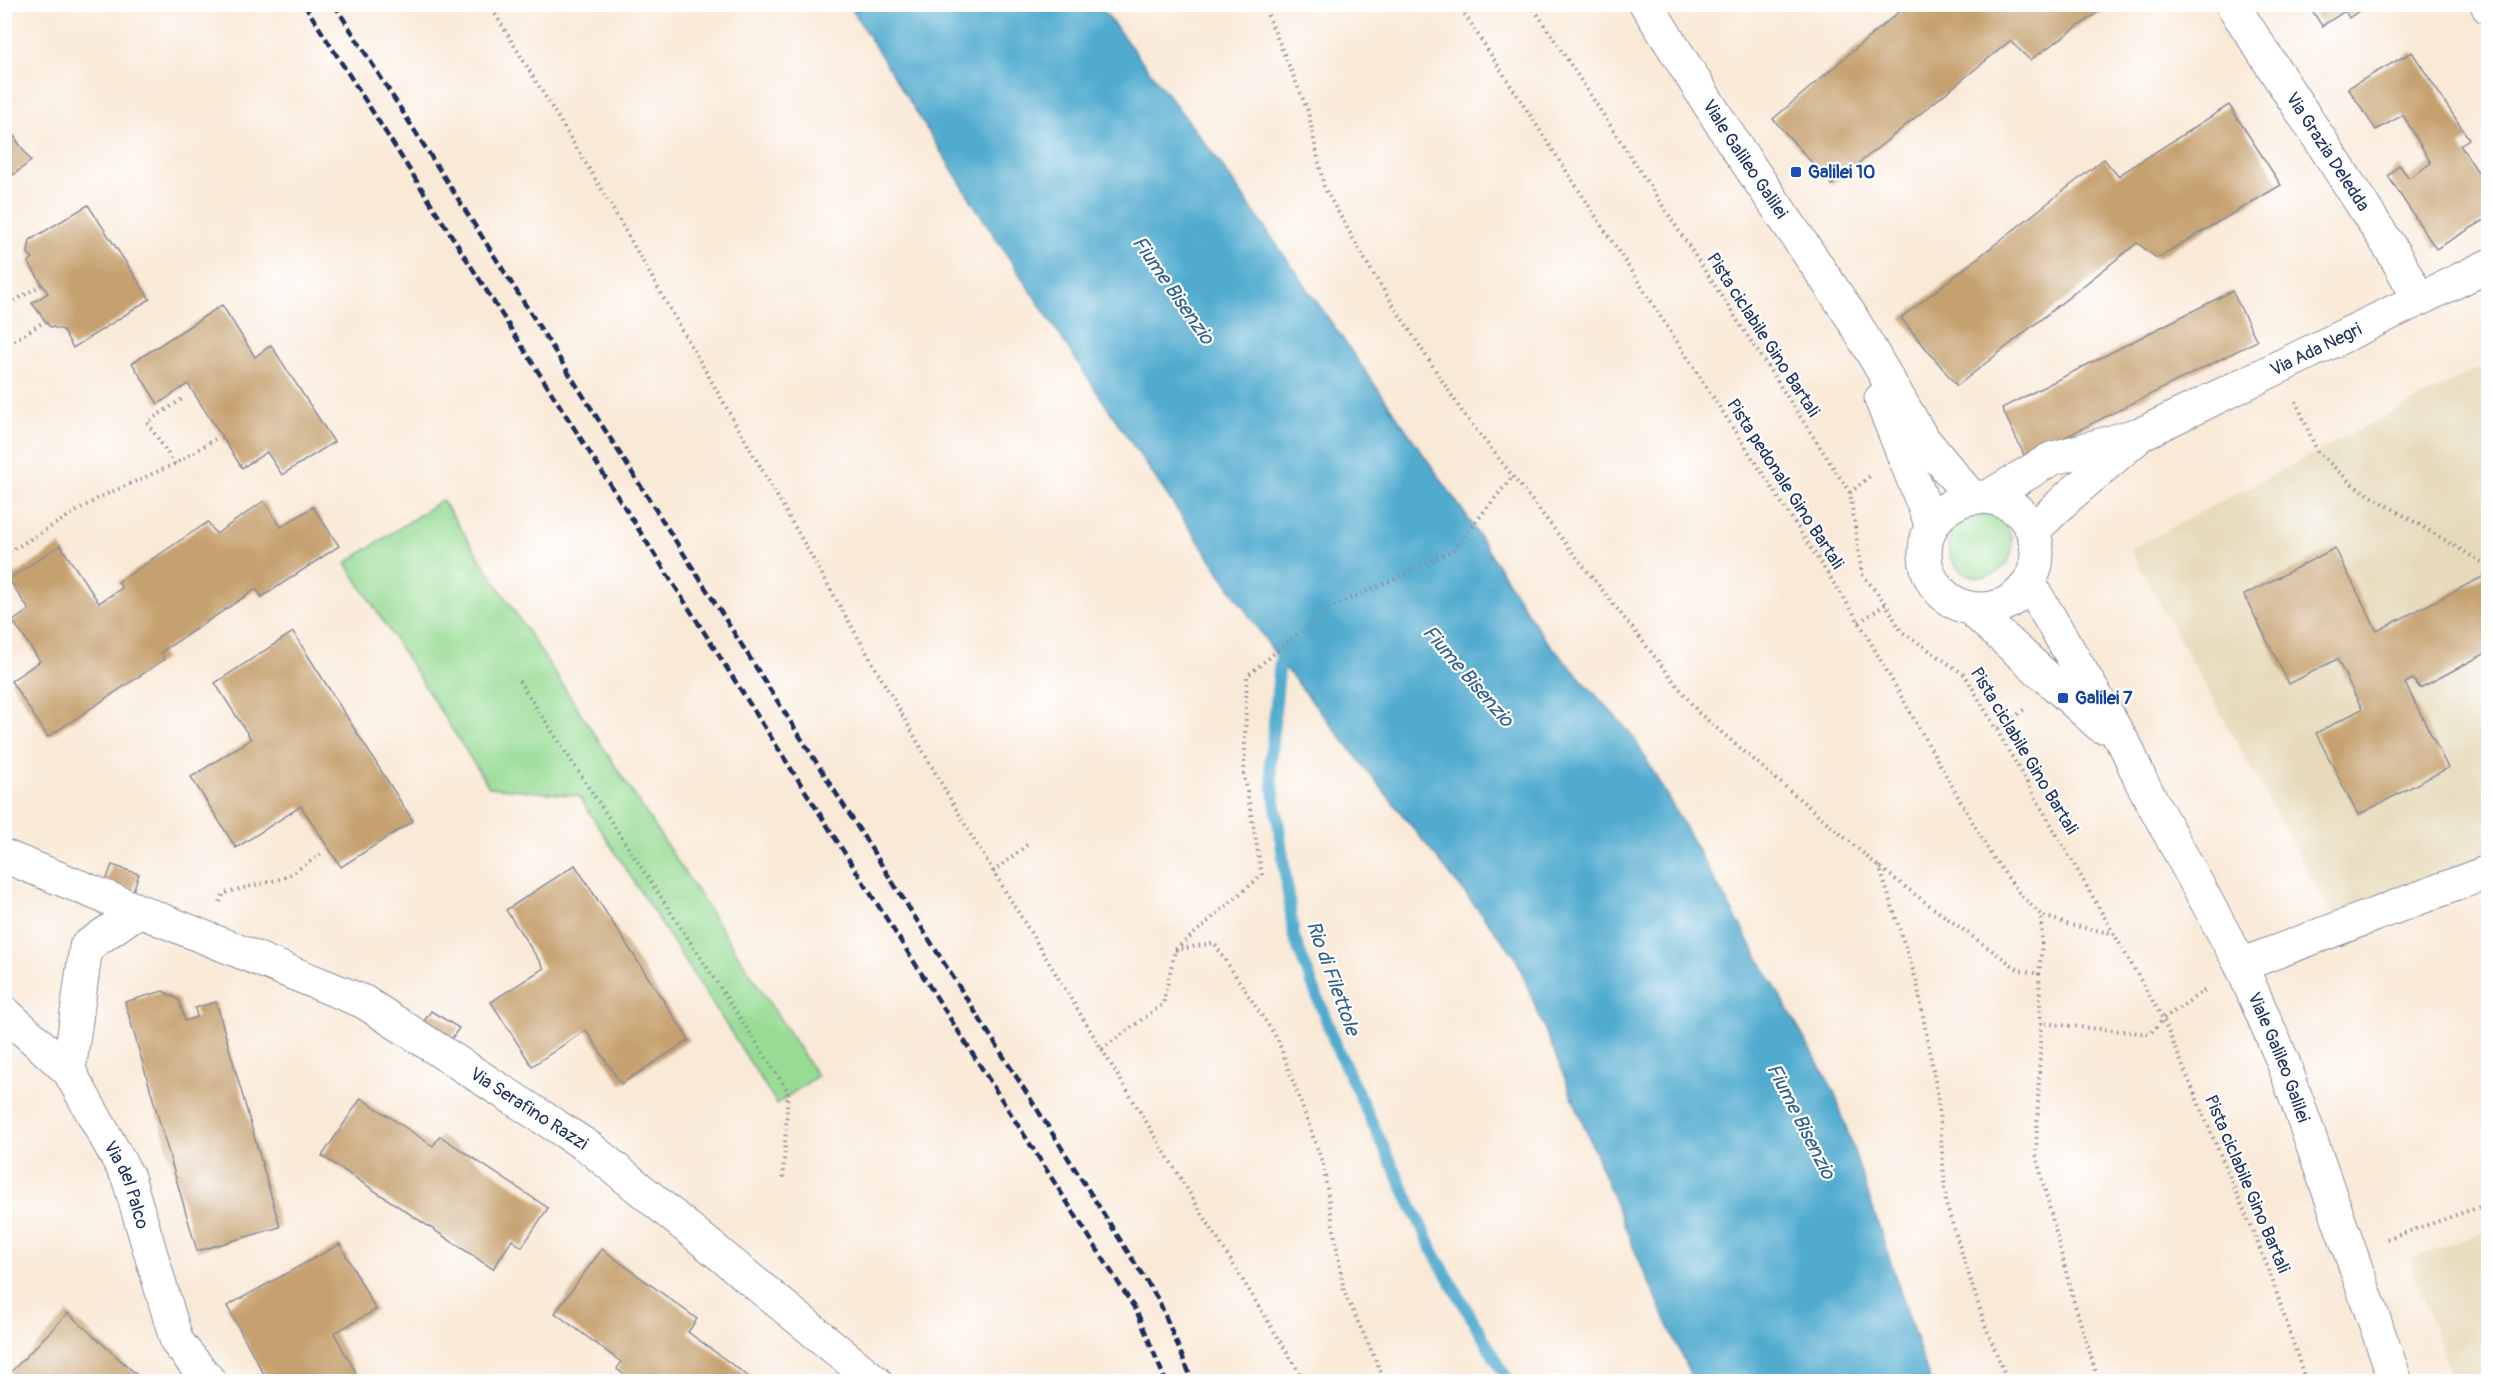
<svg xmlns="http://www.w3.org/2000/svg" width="2493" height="1386" font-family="Pangolin,sans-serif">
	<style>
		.built { fill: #e6daba }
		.green { fill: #98dc94; stroke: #5a8679; stroke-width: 1.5 }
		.water { fill: #51abcf; stroke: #366d96; stroke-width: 1.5 }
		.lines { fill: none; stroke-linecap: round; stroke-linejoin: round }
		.stream { stroke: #51abcf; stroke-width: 12 }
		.building { fill: #c6a16f }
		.minor-casing { stroke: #8a8c9a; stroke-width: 35 }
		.major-casing { stroke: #8a8c9a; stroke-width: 35 }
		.path { stroke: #8a8c9a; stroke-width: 4; stroke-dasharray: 1.5 4.5; stroke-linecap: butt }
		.minor { stroke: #fff; stroke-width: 33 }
		.major { stroke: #fff; stroke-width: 33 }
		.rail { stroke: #1b2f5e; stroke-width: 4.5; stroke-dasharray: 9 4.5; stroke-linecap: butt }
		.transit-dot { fill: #1a4fb4; stroke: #fff; stroke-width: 2 }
		.labels { text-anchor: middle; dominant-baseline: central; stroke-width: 4.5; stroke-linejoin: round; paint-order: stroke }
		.street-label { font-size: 18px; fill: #1b2f5e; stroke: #fff }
		.transit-label { font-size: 18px; font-weight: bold; fill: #164399; stroke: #fff; text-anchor: start }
		.water-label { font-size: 20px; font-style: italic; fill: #31618b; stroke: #fff }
	</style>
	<rect width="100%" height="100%" fill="#fff"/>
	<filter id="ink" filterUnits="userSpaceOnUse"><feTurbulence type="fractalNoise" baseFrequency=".0167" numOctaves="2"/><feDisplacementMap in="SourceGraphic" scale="12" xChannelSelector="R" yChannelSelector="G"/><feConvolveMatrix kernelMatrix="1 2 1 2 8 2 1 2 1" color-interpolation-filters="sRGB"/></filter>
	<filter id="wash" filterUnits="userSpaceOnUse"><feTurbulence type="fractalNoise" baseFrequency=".008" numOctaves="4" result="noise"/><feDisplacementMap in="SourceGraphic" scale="24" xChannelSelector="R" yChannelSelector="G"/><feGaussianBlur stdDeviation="1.35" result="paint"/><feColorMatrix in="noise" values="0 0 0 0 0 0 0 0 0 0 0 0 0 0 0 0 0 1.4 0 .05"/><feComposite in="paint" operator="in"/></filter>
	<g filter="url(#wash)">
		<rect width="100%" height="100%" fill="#f9e9d7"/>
		<!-- built -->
		<g class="built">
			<path d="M2488,363V855L2332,915L2130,549Z"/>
			<path d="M2488,1231V1381H2453L2409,1259Z"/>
		</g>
		<!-- green -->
		<g class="green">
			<path d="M442,500L817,1076L777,1104L579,796L489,787L346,563Z"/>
			<circle cx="1980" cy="545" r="32"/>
		</g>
		<!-- water -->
		<path class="water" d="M849,5H1099L1217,159L1465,514L1543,637L1633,736L1834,1091L1930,1381H1693L1635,1251L1515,956L1280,661L1103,401L980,214Z"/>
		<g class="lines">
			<!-- stream -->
			<path class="stream" d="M1285,647L1280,661L1270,764L1294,937L1339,1053L1435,1255L1509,1382"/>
		</g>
		<g id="blocks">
			<!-- building -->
			<g class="building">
				<path d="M1908,4H2110L2030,60L2010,41L1832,185L1773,119Z"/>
				<path d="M2308,4H2369L2349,18L2345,11L2322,26Z"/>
				<path d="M2412,52L2469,139L2460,145L2488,187V218L2436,249L2388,176L2399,165L2409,178L2431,163L2403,115L2376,130L2348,88Z"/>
				<path d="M2229,105L2281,185L2157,258L2137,243L1957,386L1901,318L2104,159L2118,176Z"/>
				<path d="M9,129L31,161L4,182V132Z"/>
				<path d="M88,205L150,299L73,348L63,330L49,326L32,303L48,293L28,262L33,258L28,253L30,240Z"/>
				<path d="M2232,291L2257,341L2025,457L2002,408Z"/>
				<path d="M222,305L255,357L271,345L334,442L282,475L267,452L242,468L188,384L158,404L132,363Z"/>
				<path d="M264,501L281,527L313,507L339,546L262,597L256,589L161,652L165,659L48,737L11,681L40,661L13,621L29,610L9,579L60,545L99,603L122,588L118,582L208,522L216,534Z"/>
				<path d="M2335,548L2377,631L2488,574V652L2420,688L2413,679L2405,683L2448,768L2358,815L2316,733L2362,709L2337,659L2289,684L2244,595Z"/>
				<path d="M293,632L413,821L341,867L301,806L236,848L191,777L251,739L215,683Z"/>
				<path d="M112,865L139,874L133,891L106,881Z"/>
				<path d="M575,865L689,1040L621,1084L586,1030L532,1066L491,1002L544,968L506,910Z"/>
				<path d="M163,991L179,1000L185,1021L197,1017L195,1008L216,1002L280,1227L197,1251L125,1002Z"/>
				<path d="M431,1011L459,1028L450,1041L422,1024Z"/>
				<path d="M361,1098L433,1146L440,1136L548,1208L522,1247L512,1240L493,1269L322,1156Z"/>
				<path d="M340,1244L376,1310L334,1333L361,1382H268L227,1306Z"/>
				<path d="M602,1249L697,1319L688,1332L756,1382H633L617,1369L621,1362L555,1313Z"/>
				<path d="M68,1313L145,1382H15L8,1375Z"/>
			</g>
		</g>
	</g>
	<g filter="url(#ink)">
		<use href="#blocks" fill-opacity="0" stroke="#8a8c9a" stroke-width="1.5"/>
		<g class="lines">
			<defs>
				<g id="minor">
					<path id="s1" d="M2232,4L2393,252L2419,299"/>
					<path d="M2487,4L2488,7"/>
					<path id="s2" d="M2143,433L2488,266"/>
					<path id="s3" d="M4,856L364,1002L590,1148L876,1382"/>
					<path d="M2241,965L2488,872"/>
					<path id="s4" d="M4,1012L69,1071L128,1177L177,1342L210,1382"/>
					<path d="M69,1071L86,947L138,911"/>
				</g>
				<g id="major">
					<path id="s5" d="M1646,4L1731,139L1849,313L1922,438L1971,497"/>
					<path d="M1881,399L1932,526"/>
					<circle cx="1981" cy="553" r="56"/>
					<path d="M1988,497L2051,459L2143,433"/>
					<path d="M2033,531L2068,497L2135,440"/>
					<path id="s6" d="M2029,583L2127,749L2141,781L2241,965L2284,1064L2396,1382"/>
					<path d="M1971,609L2101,726"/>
				</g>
			</defs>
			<!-- minor casing -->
			<use href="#minor" class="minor-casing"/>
			<!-- major casing -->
			<use href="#major" class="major-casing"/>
			<!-- path -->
			<g class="path">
				<path d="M489,4L602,190L971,835L1305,1382"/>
				<path d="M1263,4L1308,111L1324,187L1372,272L1463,413L1699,713L1878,866L1929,905L2019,970L2039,974L2041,1023"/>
				<path d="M1458,4L1859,622L1990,853L2020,894L2041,915L2070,925L2115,934"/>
				<path d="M1531,4L1850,493L1862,574L1886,604L1901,631L1965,675L2163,1019L2269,1270L2306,1382"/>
				<path d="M4,307L43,284"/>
				<path d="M4,347L45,321"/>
				<path d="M2296,401L2317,451L2353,485L2488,566"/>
				<path d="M175,464L147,422L184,398"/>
				<path d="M1850,493L1870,476"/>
				<path d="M4,555L100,497L175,464L215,439"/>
				<path d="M1859,622L1886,604"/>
				<path d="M519,681L788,1091L783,1179"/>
				<path d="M1998,728L2025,709"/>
				<path d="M1879,866L1917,983L1938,1097L1946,1204L1985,1325L2008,1382"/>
				<path d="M993,872L1028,844"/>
				<path d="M220,902L224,893L284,878L322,854"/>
				<path d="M1175,950L1214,943L1278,1040L1323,1164L1344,1292L1386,1382"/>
				<path d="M2039,974L2042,942L2041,915"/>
				<path d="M1102,1049L1163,1004L1175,950L1262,875L1244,774L1247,676L1329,608L1388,582L1453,550L1513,476"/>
				<path d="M2387,1239L2488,1204"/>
				<path d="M2099,1382L2073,1299L2036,1155L2041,1023L2150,1034L2163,1019L2208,988"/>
			</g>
			<!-- minor -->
			<use href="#minor" class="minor"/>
			<!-- major -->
			<use href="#major" class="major"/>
			<!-- rail -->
			<g class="rail">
				<path d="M304,4L1137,1312L1166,1382"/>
				<path d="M334,4L1159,1301L1193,1382"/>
			</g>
		</g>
	</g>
	<!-- markers -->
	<g class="transit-dot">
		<rect x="1790" y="166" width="12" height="12" rx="3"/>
		<rect x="2057" y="692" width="12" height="12" rx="3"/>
	</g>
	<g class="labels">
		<!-- street labels -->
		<g class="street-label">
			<text stroke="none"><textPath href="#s1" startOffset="176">Via Grazia Deledda</textPath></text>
			<text stroke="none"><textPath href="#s5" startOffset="184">Viale Galileo Galilei</textPath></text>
			<text transform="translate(1763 335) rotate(57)">Pista ciclabile Gino Bartali</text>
			<text stroke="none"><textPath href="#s2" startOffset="192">Via Ada Negri</textPath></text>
			<text transform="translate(1785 484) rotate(57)">Pista pedonale Gino Bartali</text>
			<text transform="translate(2024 751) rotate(59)">Pista ciclabile Gino Bartali</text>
			<text stroke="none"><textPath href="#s6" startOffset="537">Viale Galileo Galilei</textPath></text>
			<text stroke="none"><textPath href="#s3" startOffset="585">Via Serafino Razzi</textPath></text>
			<text transform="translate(2247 1184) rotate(67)">Pista ciclabile Gino Bartali</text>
			<text stroke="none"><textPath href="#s4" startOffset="216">Via del Palco</textPath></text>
		</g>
		<!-- transit labels -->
		<g class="transit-label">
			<text x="1808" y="172">Galilei 10</text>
			<text x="2075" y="698">Galilei 7</text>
		</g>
		<!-- water labels -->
		<g class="water-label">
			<text transform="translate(1173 290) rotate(55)">Fiume Bisenzio</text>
			<text transform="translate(1468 676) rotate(49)">Fiume Bisenzio</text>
			<text transform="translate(1333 978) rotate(70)">Rio di Filettole</text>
			<text transform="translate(1801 1121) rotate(63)">Fiume Bisenzio</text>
		</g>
	</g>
	<!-- margin -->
	<rect width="2493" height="1386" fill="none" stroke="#fff" stroke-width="24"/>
</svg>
